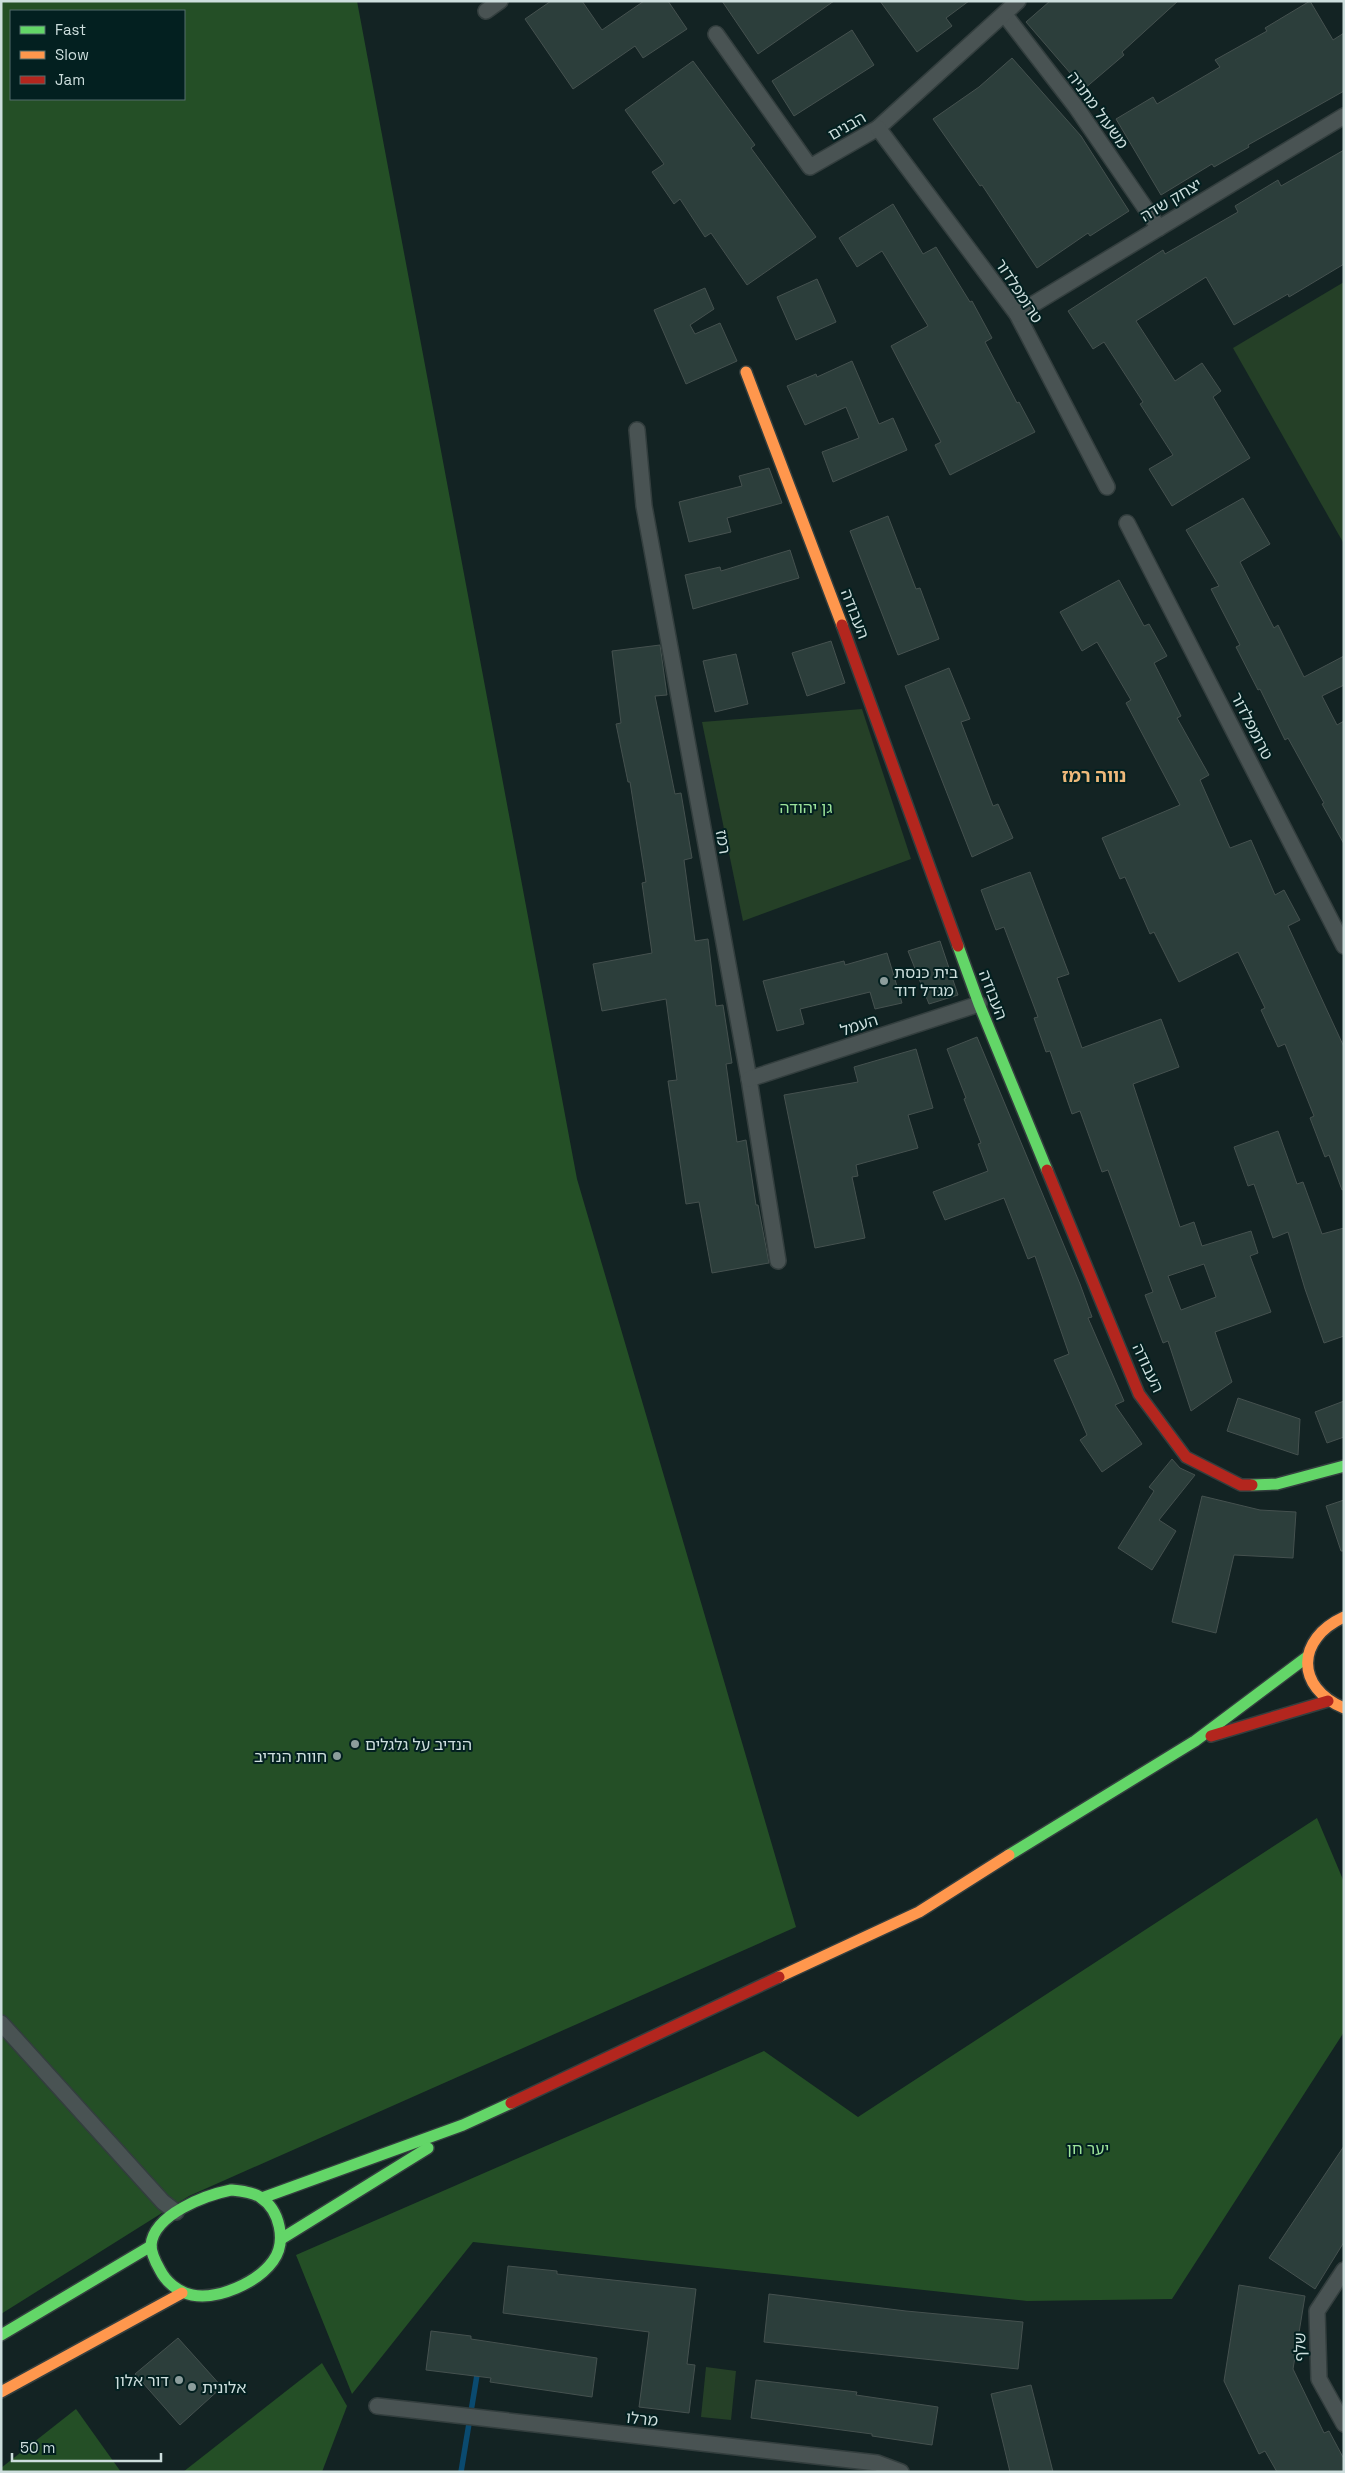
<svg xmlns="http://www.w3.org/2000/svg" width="1345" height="2473" font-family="'Space Grotesk','Noto Sans Hebrew',sans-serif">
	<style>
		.green { fill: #254027 }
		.forest { fill: #244f26; fill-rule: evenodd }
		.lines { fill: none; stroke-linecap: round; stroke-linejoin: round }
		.stream { stroke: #0a4a6f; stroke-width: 5.5 }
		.building { fill: #2c3e3b; stroke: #45514f; fill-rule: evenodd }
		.street-casing { stroke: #333e3e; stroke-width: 18 }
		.fast-casing { stroke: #333e3e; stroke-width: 14 }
		.slow-casing { stroke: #333e3e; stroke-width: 14 }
		.jam-casing { stroke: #333e3e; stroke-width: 14 }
		.street { stroke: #495353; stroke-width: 15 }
		.fast { stroke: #63d668; stroke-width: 11 }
		.slow { stroke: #ff974d; stroke-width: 11 }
		.jam { stroke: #b3261e; stroke-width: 11 }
		.poi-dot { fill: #8c9d9c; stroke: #032020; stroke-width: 2 }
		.labels { text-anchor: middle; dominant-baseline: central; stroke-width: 4; stroke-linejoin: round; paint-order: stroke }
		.street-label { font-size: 16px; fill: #cddedd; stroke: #032020 }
		.park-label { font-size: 16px; fill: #9ce39a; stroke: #032020 }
		.poi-label { font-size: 16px; fill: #cddedd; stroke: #032020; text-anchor: start }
		.neighbourhood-label { font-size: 18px; font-weight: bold; fill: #eeb97b; stroke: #032020 }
	</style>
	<rect width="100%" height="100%" fill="#132323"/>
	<!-- green -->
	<g class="green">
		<path d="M1344,282V544L1233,348Z"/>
		<path d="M862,709L911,859L743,921L702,722Z"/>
		<path d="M706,2367L736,2371L731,2420L701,2417Z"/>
	</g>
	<!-- forest -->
	<g class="forest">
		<path d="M1,1H357L577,1179L796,1927L189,2196L1,2314ZM11,11H184V99H11Z"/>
		<path d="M1317,1818L1344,1882V2032L1172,2299L1027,2301L473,2242L352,2394L296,2255L764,2051L858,2117Z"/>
		<path d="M322,2363L347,2406L322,2472H183Z"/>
		<path d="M76,2409L121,2472H1V2468Z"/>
	</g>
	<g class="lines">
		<!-- stream -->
		<path class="stream" d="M461,2472L478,2369"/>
	</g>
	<!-- building -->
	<g class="building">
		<path d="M551,1H582L602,30L644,1H668L687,29L643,58L635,46L573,89L525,19Z"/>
		<path d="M722,1H834L758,54Z"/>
		<path d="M880,1H969L946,18L952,26L917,52Z"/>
		<path d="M1050,1H1178L1122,52L1124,55L1084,89L1026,22Z"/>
		<path d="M1310,1L1333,40L1344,33V91L1248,145L1249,147L1214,167L1212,164L1161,195L1116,119L1153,97L1157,104L1220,67L1215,60L1267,31L1265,28Z"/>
		<path d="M852,30L874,65L794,116L772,81Z"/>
		<path d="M1012,58L1081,136L1129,211L1090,236L1088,233L1037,268L982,185L980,186L933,119L979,87Z"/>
		<path d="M693,61L755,145L751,148L816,237L747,285L711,233L705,237L680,199L674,204L652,172L664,164L625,110Z"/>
		<path d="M1344,150V264L1289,297L1288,294L1234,325L1206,277L1136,321L1175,381L1202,363L1221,391L1213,397L1250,458L1172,506L1149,469L1173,455L1140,404L1143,402L1104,342L1093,349L1068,311L1163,250L1165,254L1238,212L1235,206L1278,180L1281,186Z"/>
		<path d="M893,204L923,254L936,247L970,302L972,301L992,338L985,342L1017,403L1019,402L1035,432L950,475L935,445L941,442L891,346L928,326L882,251L857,267L839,238Z"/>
		<path d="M817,279L836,322L796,340L777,297Z"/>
		<path d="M705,288L714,309L690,325L695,334L720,323L737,361L686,384L654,310Z"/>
		<path d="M852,361L879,424L893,418L907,450L833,482L822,452L859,438L846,407L805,425L787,386L816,374L817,377Z"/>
		<path d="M769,468L782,503L727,518L731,532L689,542L679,502L742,486L739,476Z"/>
		<path d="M1243,498L1270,544L1240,562L1274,628L1278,625L1304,677L1344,656V685L1322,696L1337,725L1344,721V844L1322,804L1324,803L1288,738L1285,740L1260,689L1258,690L1236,647L1240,645L1211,589L1219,586L1186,530Z"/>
		<path d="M888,516L916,589L920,588L939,639L898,655L850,531Z"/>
		<path d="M790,550L799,578L693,609L685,575L720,567L721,571Z"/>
		<path d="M1119,580L1144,626L1149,624L1167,656L1154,663L1181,716L1177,718L1209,775L1200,780L1230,848L1251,840L1275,895L1284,890L1300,920L1288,926L1344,1047V1189L1342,1190L1329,1155L1325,1157L1310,1118L1314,1116L1285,1044L1278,1047L1261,1010L1265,1008L1238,952L1179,982L1154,932L1150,934L1125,877L1120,879L1102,838L1180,805L1126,703L1131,700L1097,642L1082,651L1060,612Z"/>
		<path d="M831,641L845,683L807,696L792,653Z"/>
		<path d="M660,645L667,695L655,696L675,794L681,793L692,858L684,860L695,941L708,939L716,1006L723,1005L732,1063L726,1064L737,1142L746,1140L756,1205H758L769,1263L712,1273L699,1202L686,1204L668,1081L677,1080L666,999L602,1011L593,964L652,953L642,883L646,882L630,782H628L616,724L621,723L612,651Z"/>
		<path d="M736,654L748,704L715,712L703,661Z"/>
		<path d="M949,668L970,719L961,722L993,806L998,804L1013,838L972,857L905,686Z"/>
		<path d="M1030,872L1069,974L1057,978L1082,1048L1161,1019L1179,1067L1133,1084L1180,1227L1194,1222L1202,1246L1251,1231L1258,1253L1250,1256L1271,1312L1215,1332L1232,1382L1191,1411L1168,1341L1163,1343L1145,1295L1153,1292L1108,1170L1102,1172L1080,1111L1072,1114L1050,1051L1046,1052L1034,1018L1038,1017L1004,927L996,930L981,890ZM1204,1264L1216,1297L1181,1310L1168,1276Z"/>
		<path d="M940,941L958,995L929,1004L908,951Z"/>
		<path d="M887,953L902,1003L875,1009L870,992L800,1009L804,1024L777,1031L763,981L844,961L845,965Z"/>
		<path d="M977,1037L1080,1284L1092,1317L1088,1318L1124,1401L1115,1405L1142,1444L1102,1472L1080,1440L1087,1435L1054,1360L1069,1354L1035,1256L1028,1259L1004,1198L945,1220L933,1192L988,1171L978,1144L981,1143L964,1099L966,1098L947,1049Z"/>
		<path d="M916,1049L933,1108L908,1115L918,1148L856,1165L858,1176L852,1177L865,1238L815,1248L784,1095L858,1082L854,1067Z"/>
		<path d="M1278,1131L1297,1184L1303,1182L1322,1234L1344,1228V1336L1324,1343L1305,1289L1288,1232L1273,1238L1254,1184L1248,1186L1234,1147Z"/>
		<path d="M1238,1398L1300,1419L1298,1455L1227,1431Z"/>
		<path d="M1344,1401V1437L1327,1443L1315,1412Z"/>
		<path d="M1172,1459L1180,1468L1195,1475L1159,1520L1176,1531L1152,1570L1118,1548L1154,1491L1149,1487Z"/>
		<path d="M1202,1496L1260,1510L1296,1512L1293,1558L1234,1555L1216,1633L1172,1622Z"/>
		<path d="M1344,1500V1551H1341L1326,1506Z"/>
		<path d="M1344,2146V2242L1315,2289L1269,2258Z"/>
		<path d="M508,2266L557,2271V2274L696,2289L687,2364L695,2365L689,2413L639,2407L649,2332L503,2313Z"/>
		<path d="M1239,2285L1305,2296L1293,2369L1324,2433L1329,2431L1344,2459V2472H1277L1265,2451L1259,2454L1224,2381Z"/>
		<path d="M769,2294L906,2311L1023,2322L1018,2369L764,2342Z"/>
		<path d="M431,2331L471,2336V2339L597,2358L592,2397L490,2382L491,2378L426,2370Z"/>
		<path d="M178,2338L222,2387L180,2425L135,2374Z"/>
		<path d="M756,2380L857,2392L856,2395L938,2407L932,2445L872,2436V2434L751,2418Z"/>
		<path d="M1031,2385L1048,2452L1053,2472H1010L1004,2447L991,2394Z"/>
	</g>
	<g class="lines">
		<defs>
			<g id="street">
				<path d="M486,11L500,1"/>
				<path d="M1005,15L1076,107L1159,228"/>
				<path d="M716,34L810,167L878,128L1018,1"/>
				<path d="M878,128L1017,314L1107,487"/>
				<path d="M1017,314L1344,116"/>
				<path d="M637,430L644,506L749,1079L778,1261"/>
				<path d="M1127,523L1344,946"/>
				<path d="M749,1079L979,1004"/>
				<path d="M1,2023L163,2202L176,2212"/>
				<path d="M1344,2270L1317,2311L1319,2379L1344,2424"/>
				<path d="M377,2406L877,2463L901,2472"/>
			</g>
			<g id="fast">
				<path d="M958,946L979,1004L1047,1170"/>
				<path d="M1252,1485L1277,1484L1344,1466"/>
				<path d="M1009,1855L1195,1741L1307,1657"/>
				<path d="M231,2190C241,2191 252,2192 260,2197C280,2210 287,2242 273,2261C257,2283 218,2300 192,2295C178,2292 166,2282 160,2270C156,2263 151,2253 151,2245C154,2214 206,2195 231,2190Z"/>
				<path d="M262,2198L463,2125L511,2103"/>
				<path d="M281,2239L428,2148"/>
				<path d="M1,2335L151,2246"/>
			</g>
			<g id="slow">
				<path d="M746,372L842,625"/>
				<path d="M1344,1617C1296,1639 1295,1687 1344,1708"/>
				<path d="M779,1977L919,1912L1009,1855"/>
				<path d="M1,2392L182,2293"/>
			</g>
			<g id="jam">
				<path d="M842,625L958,946"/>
				<path d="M1047,1170L1139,1394L1186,1457L1241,1485H1252"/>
				<path d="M1211,1736L1328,1701"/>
				<path d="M511,2103L779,1977"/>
			</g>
		</defs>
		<!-- street casing -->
		<use href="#street" class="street-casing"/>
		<!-- fast casing -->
		<use href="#fast" class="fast-casing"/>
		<!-- slow casing -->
		<use href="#slow" class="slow-casing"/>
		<!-- jam casing -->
		<use href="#jam" class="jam-casing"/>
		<!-- street -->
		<use href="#street" class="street"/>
		<!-- fast -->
		<use href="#fast" class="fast"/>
		<!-- slow -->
		<use href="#slow" class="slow"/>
		<!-- jam -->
		<use href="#jam" class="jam"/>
	</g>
	<!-- markers -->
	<g class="poi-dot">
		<circle cx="884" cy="981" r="5"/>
		<circle cx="355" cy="1744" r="5"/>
		<circle cx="337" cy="1756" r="5"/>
		<circle cx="179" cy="2380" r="5"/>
		<circle cx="192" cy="2387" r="5"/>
	</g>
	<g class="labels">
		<!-- street labels -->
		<g class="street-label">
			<text transform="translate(1098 110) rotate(54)">משעול מתניה</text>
			<text transform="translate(847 126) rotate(-30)">הבנים</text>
			<text transform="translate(1171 200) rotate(-31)">יצחק שדה</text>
			<text transform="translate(1019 291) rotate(57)">טרומפלדור</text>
			<text transform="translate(855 614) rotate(69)">העבודה</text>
			<text transform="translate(1252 726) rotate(63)">טרומפלדור</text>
			<text transform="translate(723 842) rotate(80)">רמז</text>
			<text transform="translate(993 995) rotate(69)">העבודה</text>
			<text transform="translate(859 1025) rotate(-18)">העמל</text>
			<text transform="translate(1148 1368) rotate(65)">העבודה</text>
			<text transform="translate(1300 2347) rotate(-91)">שלף</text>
			<text transform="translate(642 2419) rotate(6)">מרלו</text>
		</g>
		<!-- park labels -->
		<g class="park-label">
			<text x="806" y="807">גן יהודה</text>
			<text x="1088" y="2148">יער חן</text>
		</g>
		<!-- poi labels -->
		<g class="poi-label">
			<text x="894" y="972">בית כנסת<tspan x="894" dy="18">מגדל דוד</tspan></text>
			<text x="365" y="1744">הנדיב על גלגלים</text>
			<text x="327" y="1756" text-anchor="end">חוות הנדיב</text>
			<text x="169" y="2380" text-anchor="end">דור אלון</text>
			<text x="202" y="2387">אלונית</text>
		</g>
		<!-- neighbourhood labels -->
		<g class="neighbourhood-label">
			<text x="1094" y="775">נווה רמז</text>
		</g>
	</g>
	<!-- border -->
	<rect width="1345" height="2473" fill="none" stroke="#cddedd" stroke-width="5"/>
	<!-- legend -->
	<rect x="10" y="10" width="175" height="90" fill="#032020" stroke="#546c6c"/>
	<rect x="20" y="26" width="25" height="8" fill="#63d668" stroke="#546c6c"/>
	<text x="55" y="35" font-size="15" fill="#cddedd">Fast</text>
	<rect x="20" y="51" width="25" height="8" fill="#ff974d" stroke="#546c6c"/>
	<text x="55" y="60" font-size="15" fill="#cddedd">Slow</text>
	<rect x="20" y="76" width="25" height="8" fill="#b3261e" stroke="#546c6c"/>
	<text x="55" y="85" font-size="15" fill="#cddedd">Jam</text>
	<!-- scale -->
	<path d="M12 2453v8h149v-8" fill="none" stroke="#cddedd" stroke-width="2.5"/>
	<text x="20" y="2453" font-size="15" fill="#cddedd" stroke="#032020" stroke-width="4" paint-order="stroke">50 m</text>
</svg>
